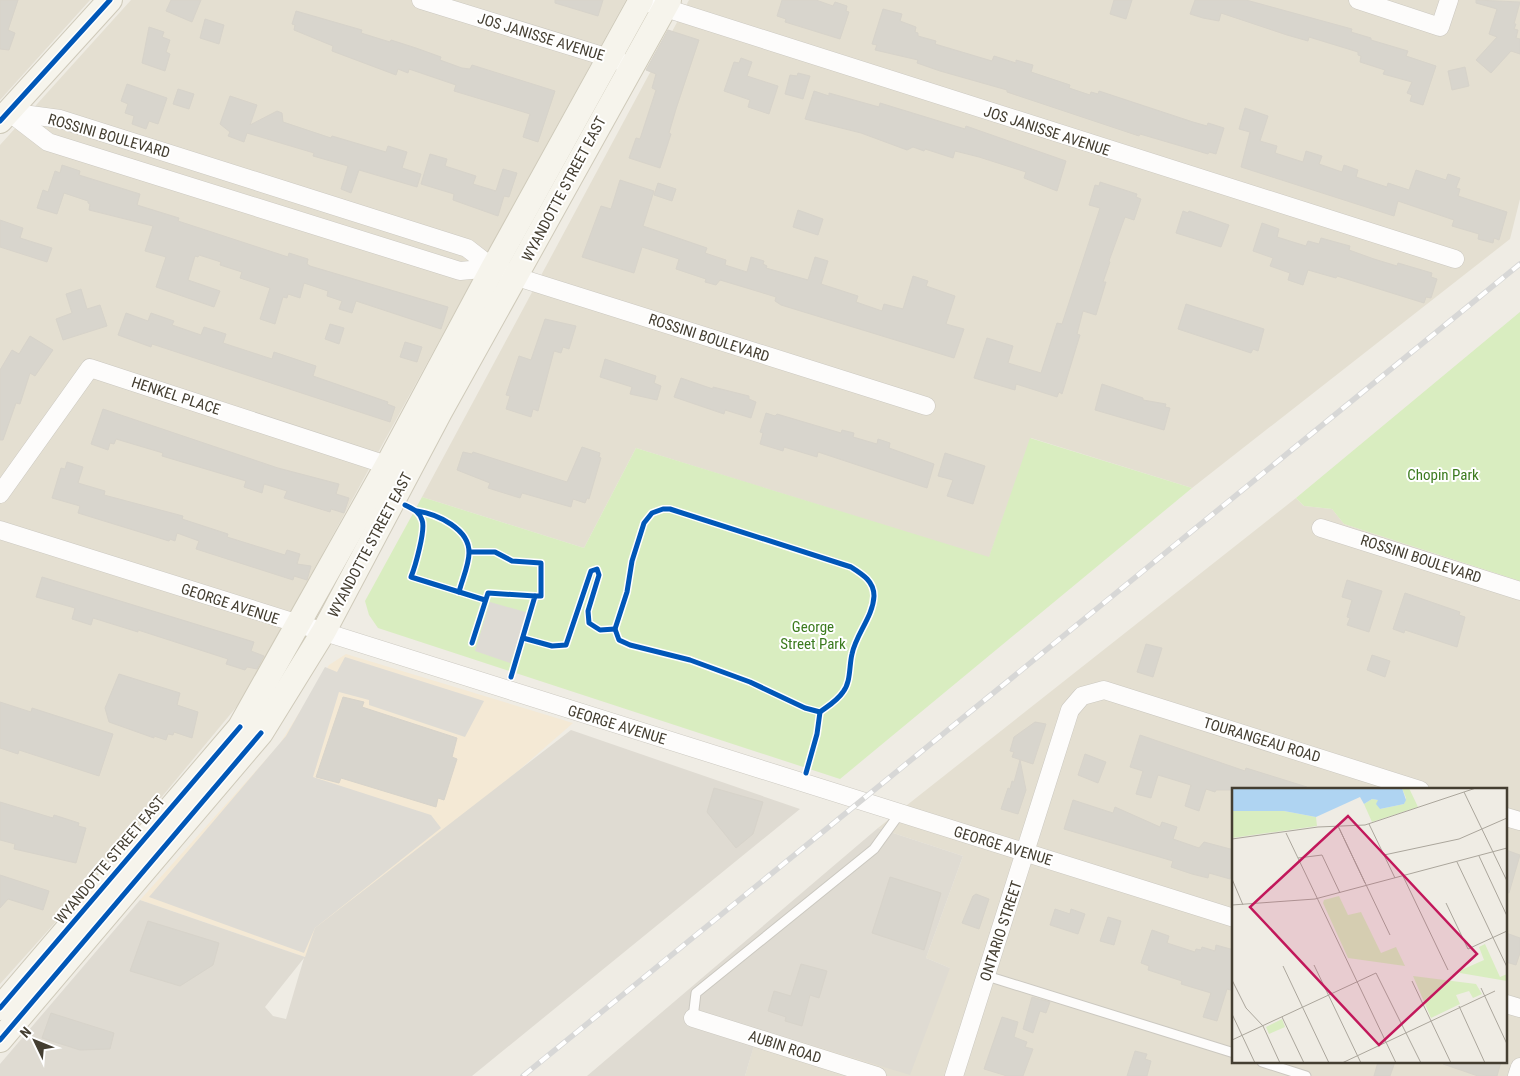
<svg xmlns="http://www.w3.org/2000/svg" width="1520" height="1076" font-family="'Roboto Condensed',sans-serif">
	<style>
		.residential { fill: #e4dfd1; fill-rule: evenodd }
		.commercial { fill: #f4e9d5 }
		.industrial { fill: #dfdbd2; fill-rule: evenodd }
		.green { fill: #d9edc0 }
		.parking { fill: #dedbd4 }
		.building { fill: #d8d5cd; stroke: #d7d3ca }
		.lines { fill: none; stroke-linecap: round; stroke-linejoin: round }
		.service-casing { stroke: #cbc8c0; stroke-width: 11 }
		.minor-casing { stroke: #cbc8c0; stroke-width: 19 }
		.secondary-casing { stroke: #cfcaba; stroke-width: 26 }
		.service { stroke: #fdfcfb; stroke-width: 9 }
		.minor { stroke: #fdfcfb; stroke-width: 18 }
		.secondary { stroke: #f6f4ec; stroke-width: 24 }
		.rail-casing { stroke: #d7d7d6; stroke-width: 5.5 }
		.rail { stroke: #fff; stroke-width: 4; stroke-dasharray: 11; stroke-linecap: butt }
		.cycleway-casing { stroke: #fff; stroke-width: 8 }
		.cycleway { stroke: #0057b8; stroke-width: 5 }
		.labels { text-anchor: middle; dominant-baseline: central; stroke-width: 4; stroke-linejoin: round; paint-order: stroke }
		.street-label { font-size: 15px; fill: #443e31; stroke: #fff }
		.park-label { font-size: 15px; fill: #3c7b1f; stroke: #fff }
		.inset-road { fill: none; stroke: #aba69c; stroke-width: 1 }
		.view { fill: #c2185b; fill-opacity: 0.15; stroke: #c2185b; stroke-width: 2.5 }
		.inset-edge { fill: none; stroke: #443e31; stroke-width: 2.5 }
	</style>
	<rect width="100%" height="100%" fill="#efece4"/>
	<!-- residential -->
	<g class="residential">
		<path d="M0,0H90L0,100Z"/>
		<path d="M131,0H626L243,699L87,887L0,984V145Z"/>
		<path d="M689,0H1520V199L1510,239L1192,488L1031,438L989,558L636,448L584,548L422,497Z"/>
		<path d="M1296,498L1304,506L1332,509L1344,524L1520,581V1076H745L759,1028L950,968L926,958L963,856L878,828ZM1234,790H1506V1062H1234Z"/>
	</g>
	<!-- commercial -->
	<path class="commercial" d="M346,654L573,723L305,957L140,900L279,745L329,665Z"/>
	<!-- industrial -->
	<g class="industrial">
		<path d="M571,730L800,809L472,1076H0V1064L140,900L305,957L315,928ZM304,958L286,1019L273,1016L265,1007Z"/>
		<path d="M878,828L963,856L926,958L950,968L910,1075L759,1029L745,1076H587Z"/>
	</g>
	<!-- green -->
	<g class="green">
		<path d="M1520,312V581L1344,524L1332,509L1304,506L1296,498Z"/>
		<path d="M1030,438L1192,488L840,779L378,628L369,615L365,601L422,497L584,548L636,448L989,557Z"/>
	</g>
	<!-- parking -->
	<g class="parking">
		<path d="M490,602L529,613L510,663L475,651Z"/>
		<path d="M345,657L484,701L465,737L369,705V700L339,692L313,777L431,815L441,828L315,928L304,953L149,897L286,736L325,667L337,672Z"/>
	</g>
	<!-- building -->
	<g class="building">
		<path d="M0,0H18L8,30L15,33L9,50L0,49Z"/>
		<path d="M171,0H201L192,22L166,11Z"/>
		<path d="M555,0H603L598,16L555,3Z"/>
		<path d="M782,0H816L833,6L835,2L847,6L846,11L849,12L840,39L785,22L786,19L777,16Z"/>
		<path d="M1114,0H1132L1126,19L1110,14Z"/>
		<path d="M1195,0H1246L1352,29L1351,32L1371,38V40L1408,51L1406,56L1436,66L1423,105L1410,101L1412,95L1407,93L1412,82L1383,74L1385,70L1360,62L1361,56L1358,55V52L1309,37L1308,41L1287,35L1221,13L1219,21L1203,18L1190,14Z"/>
		<path d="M1476,0L1520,2L1514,24H1516L1514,29L1518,30L1516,38L1520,39V54L1511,51L1491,73L1476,60L1497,37L1489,34L1497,9L1476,3Z"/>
		<path d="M883,9L902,14L900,21L916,27L915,32L918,33V36L936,41L935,44L992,61L994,56L1016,63V60L1033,65L1031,72L1070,85L1069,88L1090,95L1091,92L1098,94L1099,91L1193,122L1207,126L1208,123L1224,128L1216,154L1209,152L1208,154L1140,134L1139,136L1007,92V90L940,71L917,63L918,60L875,50L877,45L872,44Z"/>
		<path d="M296,11L362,30L361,33L390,42L391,40L416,48L441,57L440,60L462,68L470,69L472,65L555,91L538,142L523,137L530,114L454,91L456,85L409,69L408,73L398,69L396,75L332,51L333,46L294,30L295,25L292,24Z"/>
		<path d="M205,19L224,25L219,44L200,38Z"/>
		<path d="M149,27L164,32L162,37L170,40L166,52L170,54L165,71L142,63Z"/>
		<path d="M668,30L699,40L676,109L669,133L671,134L660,168L629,158L636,138L640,139L656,90L652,88L656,74L646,70Z"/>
		<path d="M741,58L752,62L747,76L778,86L769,114L748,107L750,100L724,91L734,62L739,63Z"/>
		<path d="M1465,67L1469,86L1452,90L1448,71Z"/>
		<path d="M798,73L810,76L803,99L785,94L790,75L797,76Z"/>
		<path d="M127,84L167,98L158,124L149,121L146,129L132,124L134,116L125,113L128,104L121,101Z"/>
		<path d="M178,89L194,94L189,109L173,104Z"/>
		<path d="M814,91L829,96V93L879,107L880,103L965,129L966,126L1066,161L1057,191L1024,178L1026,172L979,157L955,151L953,158L925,149L924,151L913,147L907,150L861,133L805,119Z"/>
		<path d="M230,96L257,105L250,125L277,111L282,113L283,122L331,138L332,136L386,152L388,146L407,152L402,168L421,174L417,187L359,170L351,193L341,189L348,166L313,156L314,153L247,133L244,142L228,136L230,132L220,124Z"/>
		<path d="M1245,108L1268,116L1260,141L1277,146L1275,153L1303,162L1306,151L1322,156L1319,164L1342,172L1344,165L1358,170L1356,177L1387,187L1388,183L1409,190L1416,170L1446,180L1448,174L1460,178L1456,188L1460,189L1458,196L1507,212L1499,240L1494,238L1493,243L1478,239L1479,234L1452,226L1454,220L1398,201L1394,216L1241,167L1250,132L1239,129Z"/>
		<path d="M430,154L447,159L445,166L476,176L473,184L496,191L503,169L517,173L509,197L504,196L498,216L453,200L454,194L421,184Z"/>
		<path d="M62,165L80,171L79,175L140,194L137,205L179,218L178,221L288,257L289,253L308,259L307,264L310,266L448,307L441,329L356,301L352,313L339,309L342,301L327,296L328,291L304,283L300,298L288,294L287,298L283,297L275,324L260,319L270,288L240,278L242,272L220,265L221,262L199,255L198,257L195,256L188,280L220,291L214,307L156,287L166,257L145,251L153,226L89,210L90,204L88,203V201L64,193L57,214L37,208L43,190L48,192L55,171L60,173Z"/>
		<path d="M620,180L654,191L643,226L707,248L705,253L726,260L725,265L747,272L751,257L764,261L763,264L767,266L766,268L808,280L815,257L828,261L821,284L858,296L856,302L882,311L884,304L903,309L913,276L928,281L926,286L955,296L946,324L964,329L954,358L781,305L775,301L776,297L750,289L720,280L716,285L705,282L706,279L676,269L679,259L642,247L634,273L582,257L601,206L611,209Z"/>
		<path d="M1100,182L1137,194L1136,197L1141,199L1134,220L1125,217L1109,261L1110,262L1103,282H1106L1096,315L1083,311L1077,334L1080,335L1062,394L1059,392L1057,397L1016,384L1015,390L974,378L987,338L1013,346L1008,363L1041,373L1057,323L1062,324L1100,208L1089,205L1095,185L1099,186Z"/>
		<path d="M658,183L676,189L672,201L654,195Z"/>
		<path d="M798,210L823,219L818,235L793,227Z"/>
		<path d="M1183,211L1188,213L1189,211L1229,225L1221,247L1176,233Z"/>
		<path d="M0,220L23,228L20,238L52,248L47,262L0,247Z"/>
		<path d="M1262,223L1279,229L1277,237L1306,246L1308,241L1319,244L1321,238L1350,246L1349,250L1374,259L1397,266L1398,263L1432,273L1431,277L1437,279L1431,298L1426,297L1424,303L1337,276L1336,278L1308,270L1303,285L1288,280L1290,273L1270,266L1273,258L1253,251Z"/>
		<path d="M81,289L87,309L100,305L107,326L63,340L56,319L72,313L66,294Z"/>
		<path d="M1186,304L1264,329L1258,351L1253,349L1251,353L1178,329Z"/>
		<path d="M126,313L148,321L151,313L174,321L172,325L201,335L204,327L226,334L223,343L272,359L274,352L316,366L313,376L388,402L387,404L395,407L390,422L152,344L151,347L118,335Z"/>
		<path d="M545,319L576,326L569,349L563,347L561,353L554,351L538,411L533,409L531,417L506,409L510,396L506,395L519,356L531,360Z"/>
		<path d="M330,324L344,328L339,344L325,339Z"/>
		<path d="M30,336L53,350L35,376L30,373L20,404L16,403L3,440H0V370L12,350L19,354Z"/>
		<path d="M405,342L422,347L417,362L400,357Z"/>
		<path d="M605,359L656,376L654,383L661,386L657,400L630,394L632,387L600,377Z"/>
		<path d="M681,378L713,389V387L749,396V399L756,402L751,418L725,410L724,414L674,397Z"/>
		<path d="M1102,384L1143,398V400L1166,404L1165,407L1170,408L1164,430L1095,410Z"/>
		<path d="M103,409L278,468L339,484L336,494L349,498L344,513L331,509L330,512L284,498L287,491L264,484L262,493L244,487L246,481L162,456L163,453L116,439L114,444L110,443L108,450L91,444Z"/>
		<path d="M766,413L775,416L777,414L841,433L842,430L854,433L853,437L877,444L878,439L890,443L889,448L934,464L927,488L818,452L817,457L784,447L783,451L760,444L763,433L760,432Z"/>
		<path d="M582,447L600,453L599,457L601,458L589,499L587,498L585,503L573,499L571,507L522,493L520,498L488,488L490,483L457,470L463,452L472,454L473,452L567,482Z"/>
		<path d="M945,453L985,466L973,504L947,496L953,480L938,476Z"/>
		<path d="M67,462L83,467L78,483L105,491L104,495L183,516L182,519L228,534L227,537L285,555L287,550L300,554L297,564L311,566L307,580L294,576L293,580L196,549L199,541L177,533L175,541L170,539L169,541L78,513L80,506L52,498L61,468L65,469Z"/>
		<path d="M42,577L254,642L251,651L264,656L257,669L247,667L245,670L226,664L228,659L138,630V632L93,618L91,625L72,619L75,608L36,597Z"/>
		<path d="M1347,580L1382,591L1369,632L1347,625L1350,618L1347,617L1352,600L1342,597Z"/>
		<path d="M1405,593L1460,612L1459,615L1465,617L1457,647L1405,630L1404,633L1393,629Z"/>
		<path d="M1146,644L1162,648L1153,677L1137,672Z"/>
		<path d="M1372,655L1390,661L1385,677L1367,670Z"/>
		<path d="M119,674L180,693L177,705L198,712L192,738L174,732L173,735L168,734L166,740L154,736V738L109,722L105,708Z"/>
		<path d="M343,697L364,702L362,707L457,738L452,757L457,759L444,800L438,798L436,807L341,778L339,783L316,777Z"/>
		<path d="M0,702L31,712L32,708L113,734L99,776L19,750L18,754L0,748Z"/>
		<path d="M1035,722L1046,724L1033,764L1012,757L1014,752L1010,751L1014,737Z"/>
		<path d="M1140,735L1245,771L1246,768L1307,787L1306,790H1216L1215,792L1206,789L1199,811L1185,806L1191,785L1158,775L1151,798L1136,794L1143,771L1130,767Z"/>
		<path d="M1085,754L1106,762L1098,783L1078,775Z"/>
		<path d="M1020,760L1026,790L1018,814L1001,809L1008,788L1010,789L1012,781L1014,782Z"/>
		<path d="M714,788L763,802L753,834L736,848L707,812Z"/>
		<path d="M1073,800L1113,813L1115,807L1160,827L1162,822L1177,827L1173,839L1199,848L1204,842L1234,850V866L1230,879L1209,873L1208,878L1192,874L1171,867L1173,861L1064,829Z"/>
		<path d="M0,802L53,818L54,815L79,823L78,826L86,828L76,863L14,849L15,844L0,840Z"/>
		<path d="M1506,850L1520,855L1509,893L1506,892Z"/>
		<path d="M0,875L49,891L43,910L8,899L0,908Z"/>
		<path d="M890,877L941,893L924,950L872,933Z"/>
		<path d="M976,894L989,899L979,929L962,923L973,896Z"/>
		<path d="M1055,909L1070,914L1071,909L1085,914L1078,934L1050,925Z"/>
		<path d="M1108,917L1121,921L1114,945L1100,941Z"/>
		<path d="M148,921L219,943L213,965L180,986L130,971Z"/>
		<path d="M1152,930L1169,936L1167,943L1195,952L1196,949L1201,950L1202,947L1215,951L1216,945L1234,950V991L1227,989L1217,1021L1203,1017L1211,993L1181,984L1182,981L1148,970L1149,966L1141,963Z"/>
		<path d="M1506,933L1520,938V953L1516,965L1506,962Z"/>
		<path d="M801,964L827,971L819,998L810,995L802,1026L785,1021L786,1017L768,1011L774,991L791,996Z"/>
		<path d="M1032,997L1050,1002L1046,1013L1040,1011L1033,1033L1023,1029Z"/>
		<path d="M51,1013L114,1033L110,1049L80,1050L42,1038Z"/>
		<path d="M1002,1017L1018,1022L1014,1037L1027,1042L1025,1047L1033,1049L1023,1076H1007L984,1069Z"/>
		<path d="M1135,1051L1147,1054L1145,1059L1151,1061L1147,1076H1127Z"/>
		<path d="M1378,1062H1395L1390,1076H1374Z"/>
		<path d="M1444,1062H1501L1497,1076H1478L1443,1064Z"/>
	</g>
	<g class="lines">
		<defs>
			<g id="service">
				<path d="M987,976L1234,1053"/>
				<path d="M693,1018L696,993L874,849L900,813"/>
				<path d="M1262,1062L1306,1076"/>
			</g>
			<g id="minor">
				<path d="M421,0L619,61"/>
				<path d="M640,0L1455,259"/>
				<path d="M1358,0L1440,27L1449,0"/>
				<path d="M8,112L60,119L467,248L493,268L517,277L926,406"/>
				<path d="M9,112L48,142L460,271L493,268"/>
				<path d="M0,494L90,368L399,469"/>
				<path d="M1321,528L1520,591"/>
				<path d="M0,530L1234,918"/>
				<path d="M1506,817L1520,821"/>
				<path d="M1506,1004L1520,1008"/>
				<path d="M693,1018L877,1076"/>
				<path d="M954,1076L1070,710L1082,696L1104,690L1420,790"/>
				<path d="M1517,1076L1520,1067"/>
			</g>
			<g id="secondary">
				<path d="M0,121L110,0"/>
				<path d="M0,1008L240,727L388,464L493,268L641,0"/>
				<path d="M0,1040L261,733L324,631L440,412L669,0"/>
			</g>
		</defs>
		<!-- service casing -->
		<use href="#service" class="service-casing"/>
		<!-- minor casing -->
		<use href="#minor" class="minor-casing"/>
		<!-- secondary casing -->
		<use href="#secondary" class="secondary-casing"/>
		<!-- service -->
		<use href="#service" class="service"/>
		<!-- minor -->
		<use href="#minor" class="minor"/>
		<!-- secondary -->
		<use href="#secondary" class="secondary"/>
		<defs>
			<path id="rail" d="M523,1076L1520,264"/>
		</defs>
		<!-- rail casing -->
		<use href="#rail" class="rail-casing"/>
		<!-- rail -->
		<use href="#rail" class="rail"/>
		<defs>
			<g id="cycleway">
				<path d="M0,121L110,0"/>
				<path d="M405,505C413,509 419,511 422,520C426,529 415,567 411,577L485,600"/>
				<path d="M663,509H670L851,567C862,574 874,581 874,596C873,617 856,634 852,654C849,666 851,682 843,692C837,701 828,706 820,712L805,708L750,682L690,660L630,645L619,640L615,629L627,592L632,561L644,523L652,513Z"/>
				<path d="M417,511C437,514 470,529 469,553C469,565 462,580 459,592"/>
				<path d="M470,552H495L512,561L541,563V596H535"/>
				<path d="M523,638L552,646L566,645L591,571L597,569L599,575L588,611L589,623L600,630L615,629"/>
				<path d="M472,643L488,593L535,596L511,677"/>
				<path d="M806,773L817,734L820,712"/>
				<path d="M0,1008L240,727"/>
				<path d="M0,1040L261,733"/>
			</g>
		</defs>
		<!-- cycleway casing -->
		<use href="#cycleway" class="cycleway-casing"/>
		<!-- cycleway -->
		<use href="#cycleway" class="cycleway"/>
	</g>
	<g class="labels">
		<!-- street labels -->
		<g class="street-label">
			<text transform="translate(541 37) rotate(17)">JOS JANISSE AVENUE</text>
			<text transform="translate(1047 131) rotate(18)">JOS JANISSE AVENUE</text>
			<text transform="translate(109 136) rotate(16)">ROSSINI BOULEVARD</text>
			<text transform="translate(564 189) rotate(-62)">WYANDOTTE STREET EAST</text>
			<text transform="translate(709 338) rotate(18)">ROSSINI BOULEVARD</text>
			<text transform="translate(176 396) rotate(18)">HENKEL PLACE</text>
			<text transform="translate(370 545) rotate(-62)">WYANDOTTE STREET EAST</text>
			<text transform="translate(1421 559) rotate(18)">ROSSINI BOULEVARD</text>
			<text transform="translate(230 604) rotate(18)">GEORGE AVENUE</text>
			<text transform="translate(617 725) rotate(17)">GEORGE AVENUE</text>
			<text transform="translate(1262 740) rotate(17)">TOURANGEAU ROAD</text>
			<text transform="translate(1003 846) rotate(17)">GEORGE AVENUE</text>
			<text transform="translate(110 860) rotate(-50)">WYANDOTTE STREET EAST</text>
			<text transform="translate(1001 931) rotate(-72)">ONTARIO STREET</text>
			<text transform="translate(785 1047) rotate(18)">AUBIN ROAD</text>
		</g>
		<!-- park labels -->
		<g class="park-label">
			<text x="1443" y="475">Chopin Park</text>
			<text x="813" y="627">George<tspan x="813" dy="17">Street Park</tspan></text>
		</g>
	</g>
	<!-- overview -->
	<g transform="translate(1232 788)">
		<rect width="275" height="275" fill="#efece4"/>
		<path d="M170,0H177L186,19L140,34L132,16L140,11L146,12L148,21L172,16L174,10ZM0,23H52L84,29L85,38L0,50ZM107,108L116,127L129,124L149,165L164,159L173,178L116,170L91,115L92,112ZM253,156L268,189L275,186V193L228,185L227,183L252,172L247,159ZM181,188L244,196L250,206L241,210L237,203L224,207L228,216L199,230ZM50,231L53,239L37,246L34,239Z" fill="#d9edc0"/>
		<path d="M0,0H170L174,12L172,16L148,21L144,16L146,12L140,11L132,16L128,9L84,29L52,23H0Z" fill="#afd4f2"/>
		<path class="inset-road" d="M232,4L275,93M137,36L163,90M106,38L158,147M107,40L133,95M54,45L164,275M0,51L86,39L133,37L244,0M152,67L227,51L275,30M247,68L275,128M66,70L90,67L108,105M225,74L275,179M170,86L216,182M0,91L11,117M214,115L236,161L275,143M0,117L83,111L275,60M82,177L129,275M51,178L97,275M0,192L14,220L31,238L48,275M180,193L219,275M249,200L275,256M227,218L253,275M0,226L23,275M50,229L72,275M0,252L144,185L189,275M110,275L263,203"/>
		<path class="view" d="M116,28L245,166L147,257L18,119Z"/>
		<rect width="275" height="275" class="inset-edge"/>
	</g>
	<!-- north arrow -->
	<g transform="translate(35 1041) rotate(313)" stroke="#ffffff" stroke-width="4" paint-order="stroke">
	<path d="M0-4L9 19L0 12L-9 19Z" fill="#443e31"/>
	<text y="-8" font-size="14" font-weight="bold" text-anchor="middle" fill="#443e31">N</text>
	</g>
</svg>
